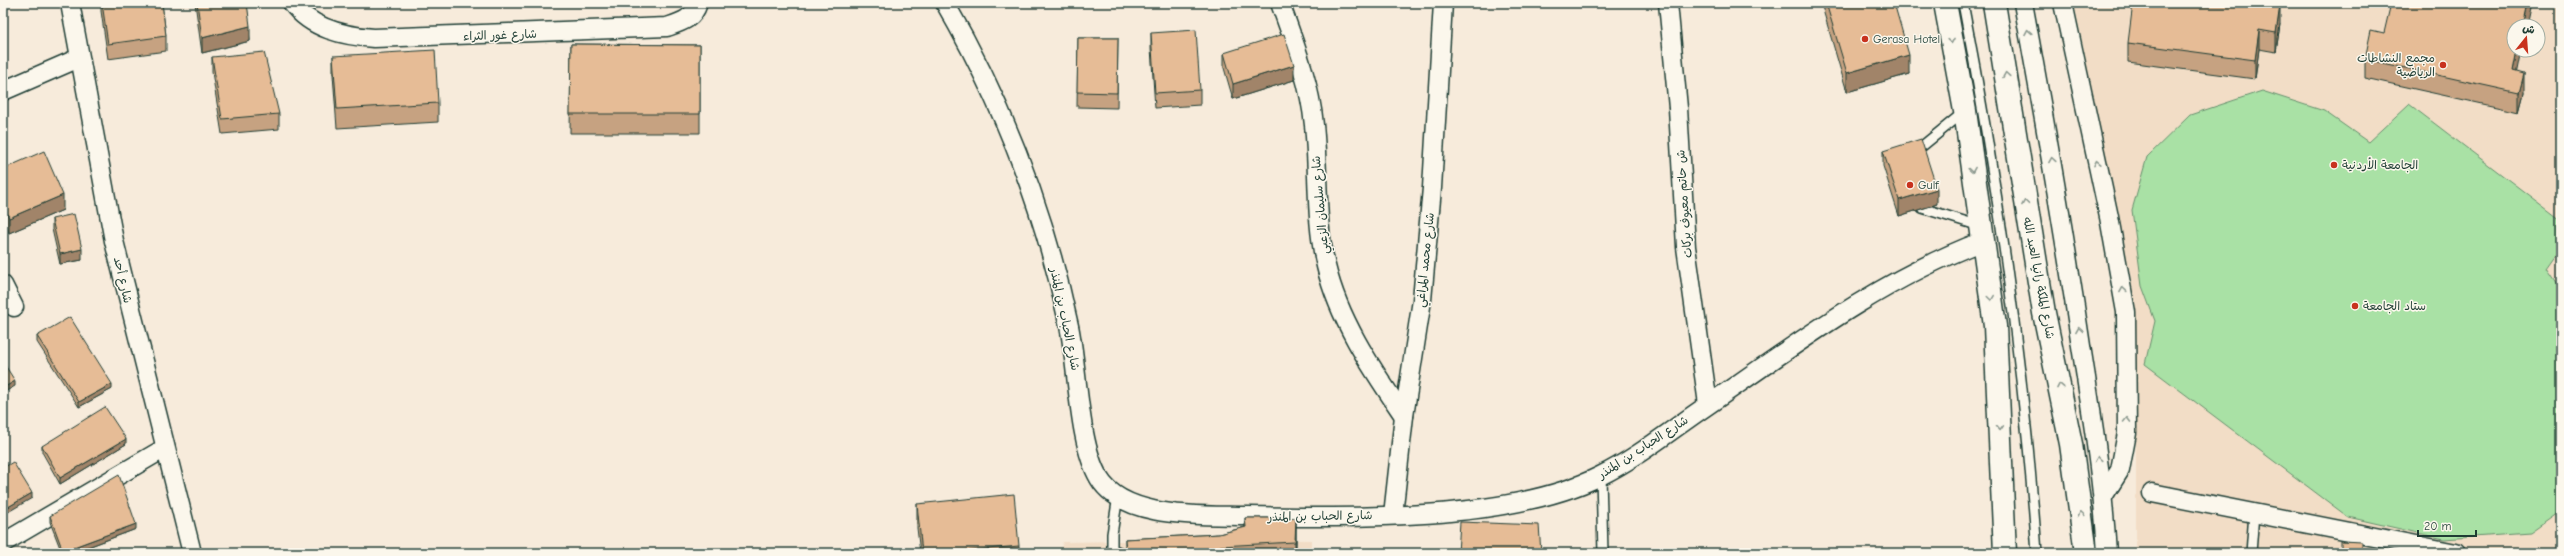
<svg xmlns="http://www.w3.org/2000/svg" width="2564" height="556" font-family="'Comic Neue','Playpen Sans Arabic',sans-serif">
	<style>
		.built { fill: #f2ddc6; fill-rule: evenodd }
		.green { fill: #a9e1a5; stroke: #648f6c }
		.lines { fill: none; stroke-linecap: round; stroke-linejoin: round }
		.lane-casing { stroke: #1f3d34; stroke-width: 12 }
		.street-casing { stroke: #1f3d34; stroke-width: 21 }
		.primary-casing { stroke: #1f3d34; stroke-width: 25 }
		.lane { stroke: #fbf7ec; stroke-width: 9 }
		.street { stroke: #fbf7ec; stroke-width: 18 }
		.primary { stroke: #fbf7ec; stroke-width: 22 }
		.wall { fill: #c6a281; stroke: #1f3d34 }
		.shaded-wall { fill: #a18469; stroke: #1f3d34 }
		.building { fill: #e6bc96; stroke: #1f3d34 }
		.oneway { stroke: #8d9a90 }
		.poi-dot { fill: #c8321e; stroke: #fbf7ec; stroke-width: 1.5 }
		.labels { text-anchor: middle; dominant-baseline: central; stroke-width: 3; stroke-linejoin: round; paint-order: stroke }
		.street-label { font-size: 12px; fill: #1f3d34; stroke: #fbf7ec }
		.poi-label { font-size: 12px; fill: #1f3d34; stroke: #fbf7ec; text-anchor: start }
	</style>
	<rect width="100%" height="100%" fill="#f7ebdb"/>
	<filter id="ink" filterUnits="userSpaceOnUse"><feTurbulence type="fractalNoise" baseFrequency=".025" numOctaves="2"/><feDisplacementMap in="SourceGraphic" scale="8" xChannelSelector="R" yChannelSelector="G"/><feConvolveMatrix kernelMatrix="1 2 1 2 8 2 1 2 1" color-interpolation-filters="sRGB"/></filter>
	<g filter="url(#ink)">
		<!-- built -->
		<g class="built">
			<path d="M2074,3H2561V553H2136V350L2131,279ZM2514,26H2538V50H2514Z"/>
			<path d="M1244,539L1311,540V553H1059L1063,542Z"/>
		</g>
		<!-- green -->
		<path class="green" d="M2262,91L2324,111L2368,142L2409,104L2561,220V248L2546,269L2561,291V511L2530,533L2444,539L2348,517L2145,364L2155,321L2142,286L2132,210L2147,157L2190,115Z"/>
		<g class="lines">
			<defs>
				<g id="lane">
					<path d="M1963,3C1998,185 2024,369 2037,553"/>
					<path d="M1915,152L1964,112"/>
					<path d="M1922,208L1980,226"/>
					<path d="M1601,476L1603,553"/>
					<path d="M1118,496L1112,534V549L1122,553"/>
					<path d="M2251,553L2254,513"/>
				</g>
				<g id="street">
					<path d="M70,3L114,241L192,553"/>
					<path d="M292,3C311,29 344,36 374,38L667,27C682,22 693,19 698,3"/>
					<path d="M945,3C1003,103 1045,213 1069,326C1078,368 1078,443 1099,478C1123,519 1200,515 1243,516C1345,518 1508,522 1600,476C1637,458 1671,430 1705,407C1793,346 1882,279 1983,241"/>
					<path d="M1280,3C1294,42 1310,83 1314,125C1319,172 1315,220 1326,266C1339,321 1373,370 1404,416"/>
					<path d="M1668,3L1678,108L1686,247L1708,404"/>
					<path d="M2023,3C2044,117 2064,231 2081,346C2092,415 2103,483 2107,553"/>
					<path d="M2063,3L2109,217L2126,312L2127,433L2120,470L2104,495"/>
					<path d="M3,91L79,58"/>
					<path d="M3,285L14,307"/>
					<path d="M2152,493L2456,553"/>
					<path d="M1393,515L1404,416L1422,300L1432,188L1443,3"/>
					<path d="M3,543L165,448"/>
				</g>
				<g id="primary">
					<path d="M1945,3L1965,111L1995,326L2005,553"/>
					<path d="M1994,3L2044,313L2071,444L2086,553"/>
				</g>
			</defs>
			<!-- lane casing -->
			<use href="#lane" class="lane-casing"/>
			<!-- street casing -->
			<use href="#street" class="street-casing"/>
			<!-- primary casing -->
			<use href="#primary" class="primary-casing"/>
			<!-- lane -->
			<use href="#lane" class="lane"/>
			<!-- street -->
			<use href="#street" class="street"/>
			<!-- primary -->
			<use href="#primary" class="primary"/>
		</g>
		<!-- wall -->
		<g class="wall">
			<path d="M100,3H162L166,36V51L108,59L101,11V7H100Z"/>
			<path d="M195,3H247L250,41L202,53Z"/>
			<path d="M1821,3H1894L1909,74L1847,92Z"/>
			<path d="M2280,24L2276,52L2259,49L2255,79L2128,62V43Z"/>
			<path d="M1151,33L1200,90V105L1155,108L1151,48Z"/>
			<path d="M1078,38H1118L1117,108L1077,107Z"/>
			<path d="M571,44L700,45V133H570Z"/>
			<path d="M1224,53L1294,80L1233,99L1224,68Z"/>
			<path d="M333,56L438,103V122L337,128L333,75Z"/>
			<path d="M212,57L279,114V129L222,134L212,72Z"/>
			<path d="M2365,59L2517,72L2524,93L2519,112L2365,78Z"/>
			<path d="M1883,151L1937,204L1899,216L1883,166Z"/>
			<path d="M3,169L63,210L9,233L3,220Z"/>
			<path d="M52,219L82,260L60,264L52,229Z"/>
			<path d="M37,336L112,389L79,407L37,342Z"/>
			<path d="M126,444L60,484L42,452V446Z"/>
			<path d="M917,504L1019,546V553H920L917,528Z"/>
			<path d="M50,516L136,529L72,553H62L50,522Z"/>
			<path d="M1245,518H1296V553H1125V539L1219,534L1245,527Z"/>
		</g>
		<!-- shaded-wall -->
		<g class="shaded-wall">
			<path d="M2527,3H2532L2527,26H2522Z"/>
			<path d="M2280,5V24L2276,52V33Z"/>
			<path d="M250,26V41L202,53V38Z"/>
			<path d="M2259,30V49L2255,79V60Z"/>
			<path d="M2517,50H2521L2513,90V71Z"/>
			<path d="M1909,55V74L1847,92V73Z"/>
			<path d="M1294,65V80L1233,99V84Z"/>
			<path d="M2524,74V93L2519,112V93Z"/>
			<path d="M1937,189V204L1899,216V200Z"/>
			<path d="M63,195V210L9,233V218Z"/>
			<path d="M82,249V260L60,264V254Z"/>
			<path d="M15,381V386L3,393V388Z"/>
			<path d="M112,384V389L79,407V402Z"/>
			<path d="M126,439V444L60,484V478Z"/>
			<path d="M32,493V498L3,515V510Z"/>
			<path d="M1296,518V543L1295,553V542Z"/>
			<path d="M136,524V529L72,553H63V551Z"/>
		</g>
		<!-- building -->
		<g class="building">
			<path d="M102,3H162L166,36L108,44Z"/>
			<path d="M197,3H247L250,26L202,38Z"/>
			<path d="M1826,3H1894L1909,55L1847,73Z"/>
			<path d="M2133,3H2265L2280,5L2276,33L2259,30L2255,60L2128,43Z"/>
			<path d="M2391,3H2527L2522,26H2514V50H2517L2513,71L2524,74L2519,93L2365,59L2371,30L2384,33Z"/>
			<path d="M1196,30L1200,90L1155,93L1151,33Z"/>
			<path d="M1284,34L1294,65L1233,84L1224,53Z"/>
			<path d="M1078,38H1118L1117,93L1077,92Z"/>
			<path d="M571,44L700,45V114H570Z"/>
			<path d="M435,50L438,103L337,109L333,56Z"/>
			<path d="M264,52L279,114L222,119L212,57Z"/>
			<path d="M1921,139L1937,189L1899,200L1883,151Z"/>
			<path d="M44,151L63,195L9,218L3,205V169Z"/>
			<path d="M74,214L82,249L60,254L52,219Z"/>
			<path d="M70,317L112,384L79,402L37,336Z"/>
			<path d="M3,362L15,381L3,388Z"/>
			<path d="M105,407L126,439L60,478L42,446Z"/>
			<path d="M13,462L32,493L3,510V468Z"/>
			<path d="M119,475L136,524L63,551L50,516Z"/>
			<path d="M1014,494L1019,546L945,553H922L917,504Z"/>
			<path d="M1245,518H1296L1295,542L1220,546V553H1126L1125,539L1219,534L1246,527Z"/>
			<path d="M1460,522L1539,525L1541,553H1458Z"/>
			<path d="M2341,541L2362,542V553H2341Z"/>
			<path d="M1414,551V553H1338Z"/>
		</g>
		<!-- one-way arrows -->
		<defs><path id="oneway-chevron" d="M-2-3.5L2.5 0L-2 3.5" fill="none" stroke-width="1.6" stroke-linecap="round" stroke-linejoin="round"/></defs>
		<g class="oneway">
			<use href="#oneway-chevron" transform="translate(2028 32) rotate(-100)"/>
			<use href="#oneway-chevron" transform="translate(1951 41) rotate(80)"/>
			<use href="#oneway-chevron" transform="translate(2006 75) rotate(-99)"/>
			<use href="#oneway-chevron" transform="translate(2052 160) rotate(-99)"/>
			<use href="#oneway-chevron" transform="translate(2097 163) rotate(-102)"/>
			<use href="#oneway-chevron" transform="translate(1972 170) rotate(81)"/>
			<use href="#oneway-chevron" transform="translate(2025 203) rotate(-99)"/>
			<use href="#oneway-chevron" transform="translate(2123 290) rotate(-99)"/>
			<use href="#oneway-chevron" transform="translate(1991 298) rotate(82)"/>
			<use href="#oneway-chevron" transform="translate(2079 330) rotate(-99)"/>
			<use href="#oneway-chevron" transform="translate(2060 386) rotate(-101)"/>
			<use href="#oneway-chevron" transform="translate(2127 420) rotate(-89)"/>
			<use href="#oneway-chevron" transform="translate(2000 428) rotate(88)"/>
			<use href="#oneway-chevron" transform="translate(2098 459) rotate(-99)"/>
			<use href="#oneway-chevron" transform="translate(2081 514) rotate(-98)"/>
		</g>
	</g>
	<!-- markers -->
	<g class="poi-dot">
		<circle cx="1865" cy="39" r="4"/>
		<circle cx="2443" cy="65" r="4"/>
		<circle cx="2334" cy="165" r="4"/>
		<circle cx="1910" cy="185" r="4"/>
		<circle cx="2355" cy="306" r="4"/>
	</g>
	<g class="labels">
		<!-- street labels -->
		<g class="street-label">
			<text transform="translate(500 35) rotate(-2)">شارع غور الثراء</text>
			<text transform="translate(1684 204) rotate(-94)">ش حاتم معيوف بركات</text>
			<text transform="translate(1320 205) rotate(-95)">شارع سليمان الزعبي</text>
			<text transform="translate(1425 260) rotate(-84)">شارع محمد المراغي</text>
			<text transform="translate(2039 278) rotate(79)">شارع الملكة رانيا العبد الله</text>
			<text transform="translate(123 280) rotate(77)">شارع أحد</text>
			<text transform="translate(1065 319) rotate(78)">شارع الحباب بن المنذر</text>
			<text transform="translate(1643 447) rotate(-33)">شارع الحباب بن المنذر</text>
			<text transform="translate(1320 516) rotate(-1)">شارع الحباب بن المنذر</text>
		</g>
		<!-- poi labels -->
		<g class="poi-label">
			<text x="1873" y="39">Gerasa Hotel</text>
			<text x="2435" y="58" text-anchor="end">مجمع النشاطات<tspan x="2435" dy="14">الرياضية</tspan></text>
			<text x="2342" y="165">الجامعة الأردنية</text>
			<text x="1918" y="185">Gulf</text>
			<text x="2363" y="306">ستاد الجامعة</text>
		</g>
	</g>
	<!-- margin -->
	<rect width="2564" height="556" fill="none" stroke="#fbf7ec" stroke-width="16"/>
	<rect x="8" y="8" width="2548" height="540" fill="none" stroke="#1f3d34" stroke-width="1.5" filter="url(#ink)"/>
	<!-- north arrow -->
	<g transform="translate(2526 38) rotate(17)"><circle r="19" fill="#fbf7ec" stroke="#a3ada2"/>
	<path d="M0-3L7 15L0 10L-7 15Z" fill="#c8321e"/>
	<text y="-6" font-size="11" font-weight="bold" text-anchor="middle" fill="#1f3d34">ش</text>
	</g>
	<!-- scale -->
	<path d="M2418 530v6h58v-6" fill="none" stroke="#1f3d34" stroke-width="2"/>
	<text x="2424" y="530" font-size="12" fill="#1f3d34" stroke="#fbf7ec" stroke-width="3" paint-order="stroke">20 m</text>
</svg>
